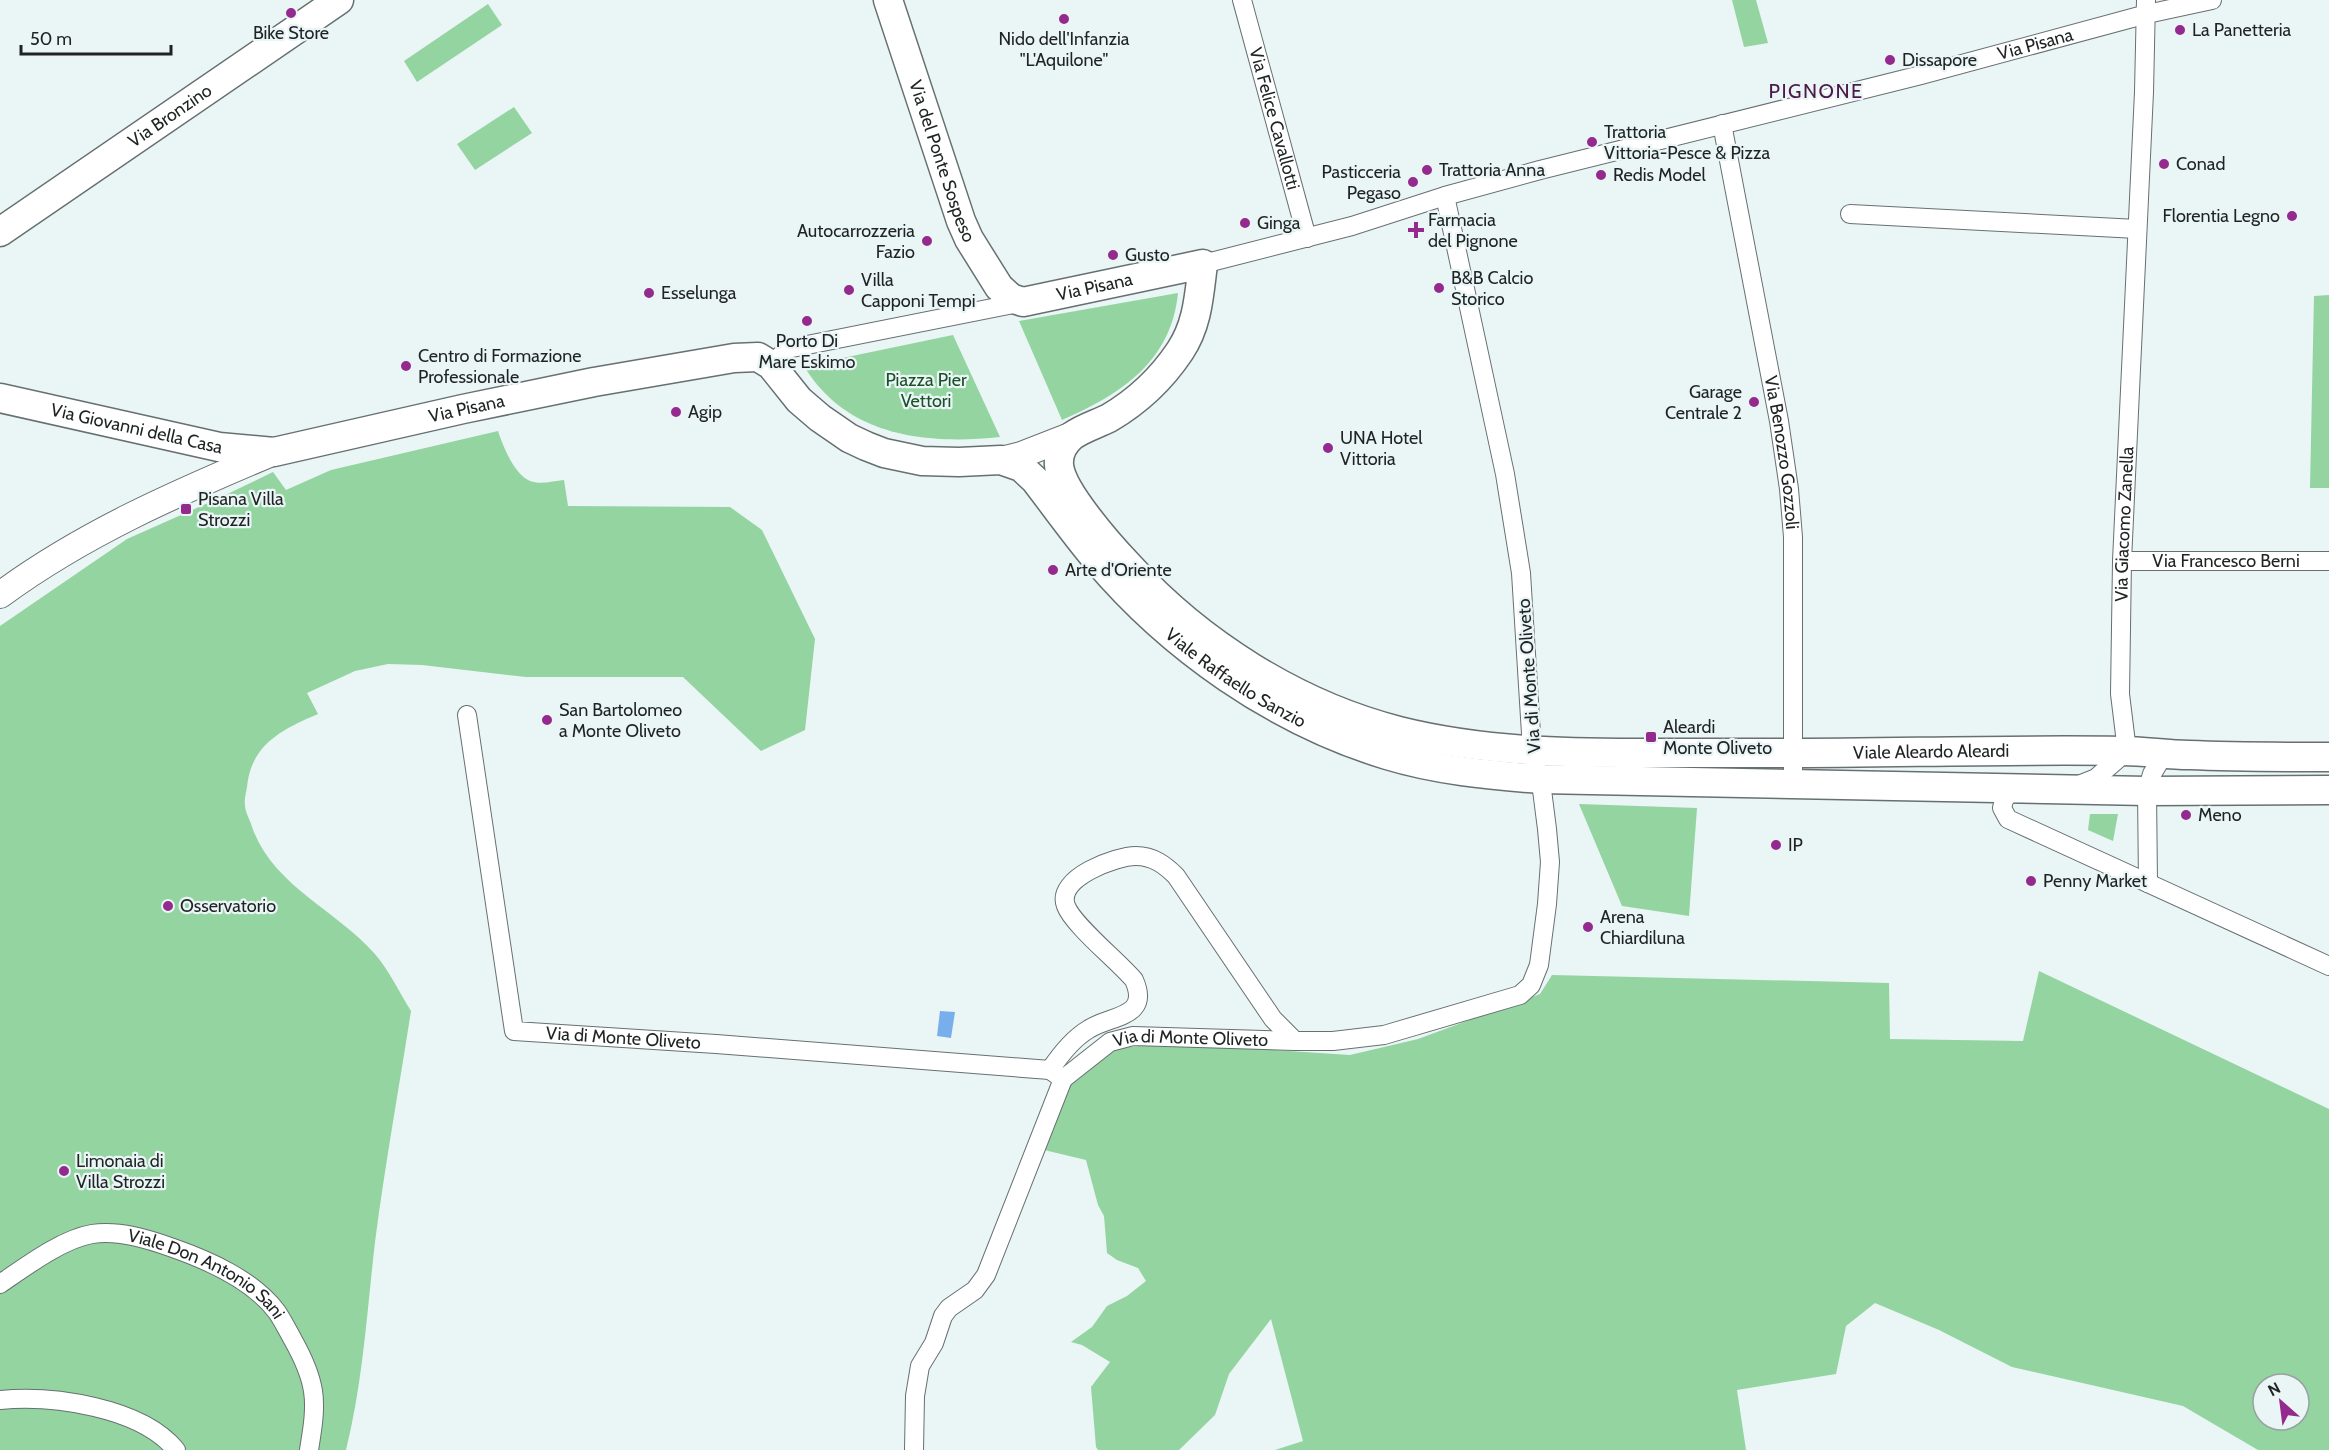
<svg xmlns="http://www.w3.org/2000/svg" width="2329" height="1450" font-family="Cabin,sans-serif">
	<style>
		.green { fill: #93d4a1; fill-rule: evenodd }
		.water { fill: #79aeed }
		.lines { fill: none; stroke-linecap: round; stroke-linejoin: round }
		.street-casing { stroke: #677071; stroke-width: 20 }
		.secondary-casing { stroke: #677071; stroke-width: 28 }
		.primary-casing { stroke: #677071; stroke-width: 31 }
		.street { stroke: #fff; stroke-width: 18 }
		.secondary { stroke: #fff; stroke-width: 26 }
		.primary { stroke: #fff; stroke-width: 28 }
		.poi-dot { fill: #942a8d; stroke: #eaf5f5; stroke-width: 2 }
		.labels { text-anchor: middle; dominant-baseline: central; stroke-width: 4.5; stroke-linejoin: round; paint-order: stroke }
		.poi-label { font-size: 18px; fill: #1f2323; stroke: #eaf5f5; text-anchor: start }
		.street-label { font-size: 18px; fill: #1f2323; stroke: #eaf5f5 }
		.park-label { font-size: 18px; fill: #1c502b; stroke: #eaf5f5 }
		.neighbourhood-label { font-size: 20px; letter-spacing: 1.5px; fill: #4c1948; stroke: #eaf5f5 }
	</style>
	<rect width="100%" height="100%" fill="#eaf5f5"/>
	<!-- green -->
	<g class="green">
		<path d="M1732,0H1756L1768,43L1744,47Z"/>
		<path d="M488,4L502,25L417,82L404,61Z"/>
		<path d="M514,107L532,133L475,170L457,144Z"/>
		<path d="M1178,293C1171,362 1121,394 1062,420L1019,321Z"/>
		<path d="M2329,295V488H2310L2314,296Z"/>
		<path d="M953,335L1000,437C925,445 846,436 804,366Z"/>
		<path d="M498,431C503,446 514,474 530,481C540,485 554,481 564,480L568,506L730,507L762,530L815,639L805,730L761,751L683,677H526L422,665L388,664L355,671L307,693L318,714C283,729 251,744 247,787C246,793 244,800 245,805C245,812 250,820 252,827C273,886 335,909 374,953C389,970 399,992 411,1011C399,1088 385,1165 375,1242C367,1311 363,1382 346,1450H0V626L127,539L217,499L273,472L286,490L331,470Z"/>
		<path d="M1579,804L1697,808L1689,916L1622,906Z"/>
		<path d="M2090,814H2118L2113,841L2088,830Z"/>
		<path d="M2039,971L2329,1109V1450H2258L2183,1406L2012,1367L1939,1330L1875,1303L1846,1326L1836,1374L1737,1390L1746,1450H1275L1303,1441L1271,1319L1229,1374L1215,1415L1179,1450H1098L1096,1447L1091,1387L1110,1362L1082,1345L1071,1342L1092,1327L1107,1306L1127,1296L1146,1281L1138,1268L1117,1260L1107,1253L1104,1216L1098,1205L1086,1160L1040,1149L1062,1092L1111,1049L1168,1043L1350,1055L1418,1039L1540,994L1552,975L1889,983L1890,1039L2023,1041ZM2263,1384H2299V1420H2263Z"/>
	</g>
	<!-- water -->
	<path class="water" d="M940,1011L955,1012L951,1038L937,1036Z"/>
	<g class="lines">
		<defs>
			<g id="street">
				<path id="s1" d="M1242,0L1307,238"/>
				<path id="s2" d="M1722,124L1779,421L1789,489L1793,537V785"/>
				<path d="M1850,214L2137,229"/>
				<path id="s3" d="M1203,264L1352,226L1445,196L1540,170L1921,75L2147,14L2212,0"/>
				<path d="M771,365L787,349L1023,302"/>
				<path id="s4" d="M2122,561H2329"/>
				<path id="s5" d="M467,715L514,1031L716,1044L1050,1070C1060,1055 1072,1039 1089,1029C1111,1015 1151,1018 1134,980C1119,962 1073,925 1066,906C1055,878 1116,856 1136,856C1153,856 1165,865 1176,876L1273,1019L1295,1041H1333L1384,1035L1520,995L1531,985L1539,965L1547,904L1550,862L1547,829L1542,790L1532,750L1521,573L1505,474L1445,196"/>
				<path id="s6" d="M2076,786L2096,778L2127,751L2120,694L2122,561L2144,92L2146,0"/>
				<path d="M2014,787L2004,800L2002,808L2008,819L2329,966"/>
				<path d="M2148,883L2147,791L2152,774L2164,754"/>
				<path id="s7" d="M1063,1079L1110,1042L1133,1036L1295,1041"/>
				<path id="s8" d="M0,1284C25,1267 62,1239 92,1234C119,1230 148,1239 173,1248C210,1261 253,1280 277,1312C283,1321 288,1331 293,1340C302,1356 310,1372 313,1391C316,1410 312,1431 309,1450"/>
				<path d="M0,1400C52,1395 141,1407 176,1450"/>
				<path d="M914,1450L915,1396L920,1366L934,1343L943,1316L949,1308L975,1290L986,1275L1063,1079L1050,1070"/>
			</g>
			<g id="secondary">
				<path d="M1001,460L1021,455L1075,434"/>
				<path d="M0,595C84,533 179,492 274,452"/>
			</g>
			<g id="primary">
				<path id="s9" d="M888,0L961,221L969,239L999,287L1011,298L1023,302L1203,264C1199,295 1198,324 1180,351C1162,378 1138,401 1109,418C1097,424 1083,428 1072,436C1064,443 1058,454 1059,465C1061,491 1110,546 1129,566C1199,643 1297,705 1399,731C1511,759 1629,752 1744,753C1870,754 1997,749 2123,751C2145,751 2167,755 2189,755C2236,757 2282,757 2329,757"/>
				<path id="s10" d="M0,232L339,0"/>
				<path id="s11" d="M0,398L219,447L274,452L463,409L594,382L734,358L758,357L771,365L799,400L820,418L849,438L866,446L884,453L922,461L959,462L1001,460L1021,467L1035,480C1055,506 1075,534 1096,559C1171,648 1275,721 1387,755C1436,770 1488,775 1540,779L2147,791L2329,790"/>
			</g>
		</defs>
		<!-- street casing -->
		<use href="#street" class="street-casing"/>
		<!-- secondary casing -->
		<use href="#secondary" class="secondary-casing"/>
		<!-- primary casing -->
		<use href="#primary" class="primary-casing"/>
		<!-- street -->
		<use href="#street" class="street"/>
		<!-- secondary -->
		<use href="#secondary" class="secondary"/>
		<!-- primary -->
		<use href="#primary" class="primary"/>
	</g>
	<!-- markers -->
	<g class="poi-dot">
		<circle cx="291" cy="13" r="6"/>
		<circle cx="1064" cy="19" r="6"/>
		<circle cx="2180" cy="30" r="6"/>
		<circle cx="1890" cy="60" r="6"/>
		<circle cx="1592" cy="142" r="6"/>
		<circle cx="2164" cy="164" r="6"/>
		<circle cx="1427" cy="170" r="6"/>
		<circle cx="1601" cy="175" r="6"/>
		<circle cx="1413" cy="182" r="6"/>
		<circle cx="2292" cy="216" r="6"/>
		<circle cx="1245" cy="223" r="6"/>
		<path d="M1413 221h6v6h6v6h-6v6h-6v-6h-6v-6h6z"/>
		<circle cx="927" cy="241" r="6"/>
		<circle cx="1113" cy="255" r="6"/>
		<circle cx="1439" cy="288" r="6"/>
		<circle cx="849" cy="290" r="6"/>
		<circle cx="649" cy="293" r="6"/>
		<circle cx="807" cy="321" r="6"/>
		<circle cx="406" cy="366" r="6"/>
		<circle cx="1754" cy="402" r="6"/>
		<circle cx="676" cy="412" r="6"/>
		<circle cx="1328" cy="448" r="6"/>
		<rect x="180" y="503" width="12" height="12" rx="3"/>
		<circle cx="1053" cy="570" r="6"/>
		<circle cx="547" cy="720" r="6"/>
		<rect x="1645" y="731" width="12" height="12" rx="3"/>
		<circle cx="2186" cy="815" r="6"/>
		<circle cx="1776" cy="845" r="6"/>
		<circle cx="2031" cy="881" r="6"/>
		<circle cx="168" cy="906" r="6"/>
		<circle cx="1588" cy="927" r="6"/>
		<circle cx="64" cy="1171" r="6"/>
	</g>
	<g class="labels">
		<!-- poi labels -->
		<g class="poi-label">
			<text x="2192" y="30">La Panetteria</text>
			<text x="291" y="33" text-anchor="middle">Bike Store</text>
			<text x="1064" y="39" text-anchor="middle">Nido dell'Infanzia<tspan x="1064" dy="21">"L'Aquilone"</tspan></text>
			<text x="1902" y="60">Dissapore</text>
			<text x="1604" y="132">Trattoria<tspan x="1604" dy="21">Vittoria-Pesce &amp; Pizza</tspan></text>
			<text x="2176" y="164">Conad</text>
			<text x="1439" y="170">Trattoria Anna</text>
			<text x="1401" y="172" text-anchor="end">Pasticceria<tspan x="1401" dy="21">Pegaso</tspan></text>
			<text x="1613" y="175">Redis Model</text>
			<text x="2280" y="216" text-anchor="end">Florentia Legno</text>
			<text x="1428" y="220">Farmacia<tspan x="1428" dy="21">del Pignone</tspan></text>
			<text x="1257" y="223">Ginga</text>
			<text x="915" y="231" text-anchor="end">Autocarrozzeria<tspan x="915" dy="21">Fazio</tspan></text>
			<text x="1125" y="255">Gusto</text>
			<text x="1451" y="278">B&amp;B Calcio<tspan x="1451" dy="21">Storico</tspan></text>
			<text x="861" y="280">Villa<tspan x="861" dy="21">Capponi Tempi</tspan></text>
			<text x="661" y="293">Esselunga</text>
			<text x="807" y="341" text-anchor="middle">Porto Di<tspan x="807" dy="21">Mare Eskimo</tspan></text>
			<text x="418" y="356">Centro di Formazione<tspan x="418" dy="21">Professionale</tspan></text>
			<text x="1742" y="392" text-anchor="end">Garage<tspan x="1742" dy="21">Centrale 2</tspan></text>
			<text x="688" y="412">Agip</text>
			<text x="1340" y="438">UNA Hotel<tspan x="1340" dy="21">Vittoria</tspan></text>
			<text x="198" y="499">Pisana Villa<tspan x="198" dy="21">Strozzi</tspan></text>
			<text x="1065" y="570">Arte d'Oriente</text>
			<text x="559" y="710">San Bartolomeo<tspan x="559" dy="21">a Monte Oliveto</tspan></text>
			<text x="1663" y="727">Aleardi<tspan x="1663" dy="21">Monte Oliveto</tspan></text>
			<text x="2198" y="815">Meno</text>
			<text x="1788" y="845">IP</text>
			<text x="2043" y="881">Penny Market</text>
			<text x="180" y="906">Osservatorio</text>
			<text x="1600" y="917">Arena<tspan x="1600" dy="21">Chiardiluna</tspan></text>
			<text x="76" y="1161">Limonaia di<tspan x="76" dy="21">Villa Strozzi</tspan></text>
		</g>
		<!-- street labels -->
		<g class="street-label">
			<text stroke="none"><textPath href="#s3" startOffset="861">Via Pisana</textPath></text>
			<text stroke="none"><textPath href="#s10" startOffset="206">Via Bronzino</textPath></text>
			<text stroke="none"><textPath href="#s1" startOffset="123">Via Felice Cavallotti</textPath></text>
			<text stroke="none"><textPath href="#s9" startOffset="170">Via del Ponte Sospeso</textPath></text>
			<text stroke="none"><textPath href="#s9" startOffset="411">Via Pisana</textPath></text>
			<text stroke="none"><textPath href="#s11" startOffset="477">Via Pisana</textPath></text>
			<text stroke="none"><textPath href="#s11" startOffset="140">Via Giovanni della Casa</textPath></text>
			<text stroke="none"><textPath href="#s2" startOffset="334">Via Benozzo Gozzoli</textPath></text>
			<text stroke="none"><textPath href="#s6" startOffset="290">Via Giacomo Zanella</textPath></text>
			<text stroke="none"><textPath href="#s4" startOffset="104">Via Francesco Berni</textPath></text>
			<text stroke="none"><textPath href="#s11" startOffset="1377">Viale Raffaello Sanzio</textPath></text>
			<text transform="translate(1529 676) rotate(-94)">Via di Monte Oliveto</text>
			<text stroke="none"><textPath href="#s9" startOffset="1764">Viale Aleardo Aleardi</textPath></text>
			<text stroke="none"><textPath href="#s5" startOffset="429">Via di Monte Oliveto</textPath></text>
			<text stroke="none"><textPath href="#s7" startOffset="141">Via di Monte Oliveto</textPath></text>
			<text stroke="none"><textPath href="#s8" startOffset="230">Viale Don Antonio Sani</textPath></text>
		</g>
		<!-- park labels -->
		<g class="park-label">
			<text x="926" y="380">Piazza Pier<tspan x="926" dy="21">Vettori</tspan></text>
		</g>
		<!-- neighbourhood labels -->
		<g class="neighbourhood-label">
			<text x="1816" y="91">PIGNONE</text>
		</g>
	</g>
	<!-- north arrow -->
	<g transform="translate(2281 1402) rotate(332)"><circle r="28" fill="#eaf5f5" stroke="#99a1a1" stroke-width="1.5"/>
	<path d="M0-4.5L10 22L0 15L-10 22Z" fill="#942a8d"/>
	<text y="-9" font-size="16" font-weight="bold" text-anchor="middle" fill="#1f2323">N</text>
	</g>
	<!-- scale -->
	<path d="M21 45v9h150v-9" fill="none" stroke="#1f2323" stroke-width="3"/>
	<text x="30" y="45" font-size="18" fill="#1f2323" stroke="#eaf5f5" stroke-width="4.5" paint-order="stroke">50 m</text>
</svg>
